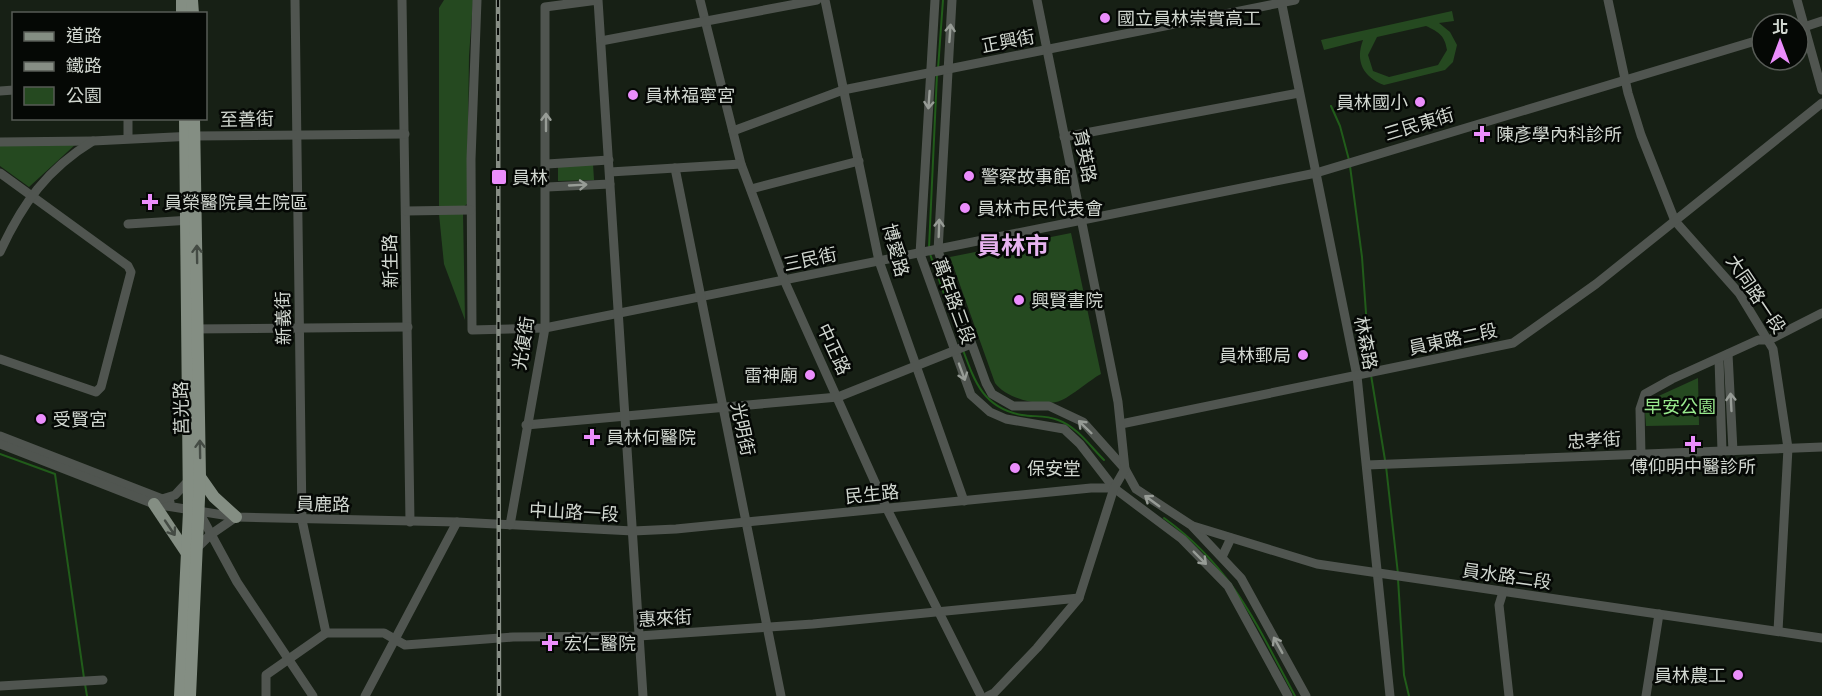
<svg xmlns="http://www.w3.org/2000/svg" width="1822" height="696" font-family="'PT Sans','Noto Sans TC',sans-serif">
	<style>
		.green { fill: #254920; fill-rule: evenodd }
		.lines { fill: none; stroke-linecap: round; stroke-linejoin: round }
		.stream { stroke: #215c1a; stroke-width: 2 }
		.minor { stroke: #505550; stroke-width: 9 }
		.major { stroke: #848e83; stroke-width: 12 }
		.rail-casing { stroke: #878e85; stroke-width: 4.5 }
		.rail { stroke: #050805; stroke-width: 2; stroke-dasharray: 7; stroke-linecap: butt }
		.oneway { stroke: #979c96 }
		.oneway2 { stroke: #444b44 }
		.poi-dot { fill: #eb8dfc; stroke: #050805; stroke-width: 2 }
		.labels { text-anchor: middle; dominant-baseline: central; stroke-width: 5; stroke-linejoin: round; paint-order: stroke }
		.poi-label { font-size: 18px; fill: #d1d7d0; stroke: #050805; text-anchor: start }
		.street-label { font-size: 18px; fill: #d1d7d0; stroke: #050805 }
		.park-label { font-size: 18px; fill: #98e88d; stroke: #050805 }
		.district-label { font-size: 24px; font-weight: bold; fill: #e7b3f0; stroke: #050805 }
	</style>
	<rect width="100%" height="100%" fill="#172015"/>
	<!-- green -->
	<g class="green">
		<path d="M444,0H473L469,56L467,204L462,208L439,207V8Z"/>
		<path d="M1452,11L1454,21L1439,23L1450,32L1457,45L1453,62L1445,70L1384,85C1363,77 1355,61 1363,40L1324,50L1321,40ZM1426,26C1439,32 1445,36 1447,50L1438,65L1389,77L1373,71L1368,55L1377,37Z"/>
		<path d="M77,143L29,187L0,166V145Z"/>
		<path d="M593,164L594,180L558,181V166Z"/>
		<path d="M439,214H463L465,320L444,264Z"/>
		<path d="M1071,233L1101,374C1089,380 1068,400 1056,402C1038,406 1007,399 995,383L950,257Z"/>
		<path d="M1698,378L1699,425L1646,426L1645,411L1652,399Z"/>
	</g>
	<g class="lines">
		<!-- stream -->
		<g class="stream">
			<path d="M938,69L943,0"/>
			<path d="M1331,106L1340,126L1349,160"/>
			<path d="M1350,166L1362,257L1370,369"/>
			<path d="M929,248L937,74"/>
			<path d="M930,254L962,345"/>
			<path d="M963,350C975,383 984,408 1022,415C1034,417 1046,415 1058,420C1077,427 1090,446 1104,460"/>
			<path d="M1371,375L1385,460"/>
			<path d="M0,454L55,474L84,678"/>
			<path d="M1386,466L1398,574"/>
			<path d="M1164,518C1233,568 1256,624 1295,696"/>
			<path d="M1398,579L1404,675L1409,696"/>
			<path d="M85,684L87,696"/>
		</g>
		<!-- minor -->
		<g class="minor">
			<path d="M295,0L302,520L326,633"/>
			<path d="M402,0L410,522"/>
			<path d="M477,0L471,159L472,330L545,328L1316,173L1762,39"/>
			<path d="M700,0L741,164L785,282L887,509L981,696"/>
			<path d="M825,0L879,261L964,501"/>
			<path d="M935,0L920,254L971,395L990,412L1006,419L1064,429L1080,444L1114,488L1182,539L1228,586L1288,696"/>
			<path d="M952,0L938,251L986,383L992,394L1013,406H1049L1083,422L1125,469L1136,489L1191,525L1241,578L1306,696"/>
			<path d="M1281,0L1357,376L1390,696"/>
			<path d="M1608,0L1628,93L1641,135L1675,221L1739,293L1773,349L1788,448L1778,631"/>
			<path d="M1797,0L1822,90"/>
			<path d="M1798,29L1822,21"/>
			<path d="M601,41L817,0"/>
			<path d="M0,91L14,90"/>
			<path d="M128,118V138"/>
			<path d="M733,131L843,90L1295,0"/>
			<path d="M1064,137L1299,93"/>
			<path d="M0,142L93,141"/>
			<path d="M547,164L609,160"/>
			<path d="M675,168L781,696"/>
			<path d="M610,172L741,164"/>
			<path d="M0,173L128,266L131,272L101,387L96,392L0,359"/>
			<path d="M547,187L610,184"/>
			<path d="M751,189L859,161"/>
			<path d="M406,211L470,210"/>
			<path d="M128,224L191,220"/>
			<path d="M0,252C22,204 47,169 93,141L194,136L405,134"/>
			<path d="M191,329L408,327"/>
			<path d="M1728,354L1733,451"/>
			<path d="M1719,359L1722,451"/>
			<path d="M1121,424L1513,343L1596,284L1822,103"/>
			<path d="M526,425L838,397L971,344"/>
			<path d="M0,436L170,502"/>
			<path d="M0,444L154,504L236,517L457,522L633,531L676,529L1091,488H1114"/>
			<path d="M1641,455L1640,409L1645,394L1672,379L1758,340H1769L1822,313"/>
			<path d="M1367,465L1822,447"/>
			<path d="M162,499L175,495L189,480"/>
			<path d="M199,512L237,582L313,696"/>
			<path d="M510,525L545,328V7L598,0L643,696"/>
			<path d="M1193,526L1317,564L1822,638"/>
			<path d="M195,550L210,535L236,517"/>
			<path d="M1222,557L1231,538"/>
			<path d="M1503,592L1499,605L1509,696"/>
			<path d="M0,686L103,680"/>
			<path d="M266,696V675L326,633H384L405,645L513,637L639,636L813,624L1079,598"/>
			<path d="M365,696L457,522"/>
			<path d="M988,696L994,693L1037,648L1079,598L1114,488L1125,469L1118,402L1037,0"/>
			<path d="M1646,696L1659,614"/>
		</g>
		<!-- major -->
		<g class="major">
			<path d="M182,0V14"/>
			<path d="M192,0L193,14"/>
			<path d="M200,477L214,497L236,517"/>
			<path d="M154,504L186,552"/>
			<path d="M180,696L189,511L185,118"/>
			<path d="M190,696L200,477L194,118"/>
		</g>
		<defs>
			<path id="rail" d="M498,0L499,696"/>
		</defs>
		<!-- rail casing -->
		<use href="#rail" class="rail-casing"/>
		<!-- rail -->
		<use href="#rail" class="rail"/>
	</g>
	<!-- one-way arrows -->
	<defs><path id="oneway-shaft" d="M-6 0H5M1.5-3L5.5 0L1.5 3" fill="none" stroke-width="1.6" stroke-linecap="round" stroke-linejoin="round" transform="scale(1.5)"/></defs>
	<g class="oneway">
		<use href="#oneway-shaft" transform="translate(950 33) rotate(-86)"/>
		<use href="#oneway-shaft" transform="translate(929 100) rotate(94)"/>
		<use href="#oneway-shaft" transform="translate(546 122) rotate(-90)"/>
		<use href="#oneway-shaft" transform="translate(578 185) rotate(-3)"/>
		<use href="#oneway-shaft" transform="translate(939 228) rotate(-88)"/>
		<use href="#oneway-shaft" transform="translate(962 372) rotate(70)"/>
		<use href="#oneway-shaft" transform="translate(1731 402) rotate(-93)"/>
		<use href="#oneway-shaft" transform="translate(1085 427) rotate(-136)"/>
		<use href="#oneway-shaft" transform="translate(1152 501) rotate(-144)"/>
		<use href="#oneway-shaft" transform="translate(1200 558) rotate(45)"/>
		<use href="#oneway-shaft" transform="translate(1278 645) rotate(-119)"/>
	</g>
	<g class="oneway2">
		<use href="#oneway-shaft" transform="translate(197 254) rotate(-91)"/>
		<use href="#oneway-shaft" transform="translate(200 449) rotate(-91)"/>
		<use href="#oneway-shaft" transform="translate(170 528) rotate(56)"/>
	</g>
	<!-- markers -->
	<g class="poi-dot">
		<circle cx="1105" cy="18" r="6"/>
		<circle cx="633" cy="95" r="6"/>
		<circle cx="1420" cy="102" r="6"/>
		<path d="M1479 125h6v6h6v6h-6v6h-6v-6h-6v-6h6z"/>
		<circle cx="969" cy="176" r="6"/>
		<rect x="491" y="169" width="16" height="16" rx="3"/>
		<path d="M147 193h6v6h6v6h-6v6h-6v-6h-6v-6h6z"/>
		<circle cx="965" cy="208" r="6"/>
		<circle cx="1019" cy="300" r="6"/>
		<circle cx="1303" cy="355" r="6"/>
		<circle cx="810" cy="375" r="6"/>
		<circle cx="41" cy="419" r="6"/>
		<path d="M589 428h6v6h6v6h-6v6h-6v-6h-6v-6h6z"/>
		<path d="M1690 435h6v6h6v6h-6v6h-6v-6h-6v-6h6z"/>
		<circle cx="1015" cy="468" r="6"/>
		<path d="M547 634h6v6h6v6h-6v6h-6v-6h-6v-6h6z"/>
		<circle cx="1738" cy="675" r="6"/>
	</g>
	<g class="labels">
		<!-- poi labels -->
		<g class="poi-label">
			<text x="1117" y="18">國立員林崇實高工</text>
			<text x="645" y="95">員林福寧宮</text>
			<text x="1408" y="102" text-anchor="end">員林國小</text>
			<text x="1496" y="134">陳彥學內科診所</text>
			<text x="981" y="176">警察故事館</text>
			<text x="512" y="177">員林</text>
			<text x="164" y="202">員榮醫院員生院區</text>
			<text x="977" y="208">員林市民代表會</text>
			<text x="1031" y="300">興賢書院</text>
			<text x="1291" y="355" text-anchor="end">員林郵局</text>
			<text x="798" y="375" text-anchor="end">雷神廟</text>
			<text x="53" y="419">受賢宮</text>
			<text x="606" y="437">員林何醫院</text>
			<text x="1693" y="466" text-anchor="middle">傅仰明中醫診所</text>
			<text x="1027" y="468">保安堂</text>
			<text x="564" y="643">宏仁醫院</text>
			<text x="1726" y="675" text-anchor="end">員林農工</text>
		</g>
		<!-- street labels -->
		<g class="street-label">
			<text transform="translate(1008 41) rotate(-11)">正興街</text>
			<text transform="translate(247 119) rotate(-1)">至善街</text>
			<text transform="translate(1419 124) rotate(-17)">三民東街</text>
			<text transform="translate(1085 156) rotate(79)">育英路</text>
			<text transform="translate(896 250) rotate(75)">博愛路</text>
			<text transform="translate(810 259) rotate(-12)">三民街</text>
			<text transform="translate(390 261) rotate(-91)">新生路</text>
			<text transform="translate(1756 294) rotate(56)">大同路一段</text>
			<text transform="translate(954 301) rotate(70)">萬年路三段</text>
			<text transform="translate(283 318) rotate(-91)">新義街</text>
			<text transform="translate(1453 339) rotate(-12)">員東路二段</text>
			<text transform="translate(523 343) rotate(-81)">光復街</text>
			<text transform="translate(1366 343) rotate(79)">林森路</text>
			<text transform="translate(834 349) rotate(65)">中正路</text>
			<text transform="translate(181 408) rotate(-91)">莒光路</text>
			<text transform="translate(743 429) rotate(78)">光明街</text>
			<text transform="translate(1594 440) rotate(-3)">忠孝街</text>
			<text transform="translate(872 494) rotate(-6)">民生路</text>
			<text transform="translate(323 504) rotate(1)">員鹿路</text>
			<text transform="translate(574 512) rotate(3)">中山路一段</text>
			<text transform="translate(1507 576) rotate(8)">員水路二段</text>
			<text transform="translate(665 618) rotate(-3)">惠來街</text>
		</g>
		<!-- park labels -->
		<g class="park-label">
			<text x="1680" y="406">早安公園</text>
		</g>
		<!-- district labels -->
		<g class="district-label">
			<text x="1013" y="245">員林市</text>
		</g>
	</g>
	<!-- legend -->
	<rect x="12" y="12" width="195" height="108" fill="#050805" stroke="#575b56" stroke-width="1.5"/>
	<rect x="24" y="32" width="30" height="9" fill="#848e83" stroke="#575b56" stroke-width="1.5"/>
	<text x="66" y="42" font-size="18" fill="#d1d7d0">道路</text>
	<rect x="24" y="62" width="30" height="9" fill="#878e85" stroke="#575b56" stroke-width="1.5"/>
	<text x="66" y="72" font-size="18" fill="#d1d7d0">鐵路</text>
	<rect x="24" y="87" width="30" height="18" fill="#254920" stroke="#575b56" stroke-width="1.5"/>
	<text x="66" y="102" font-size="18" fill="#d1d7d0">公園</text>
	<!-- north arrow -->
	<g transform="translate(1780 42)"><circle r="28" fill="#050805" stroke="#575b56" stroke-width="1.5"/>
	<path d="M0-4.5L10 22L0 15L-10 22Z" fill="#eb8dfc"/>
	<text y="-9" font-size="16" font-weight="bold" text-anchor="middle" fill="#d1d7d0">北</text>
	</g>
</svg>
